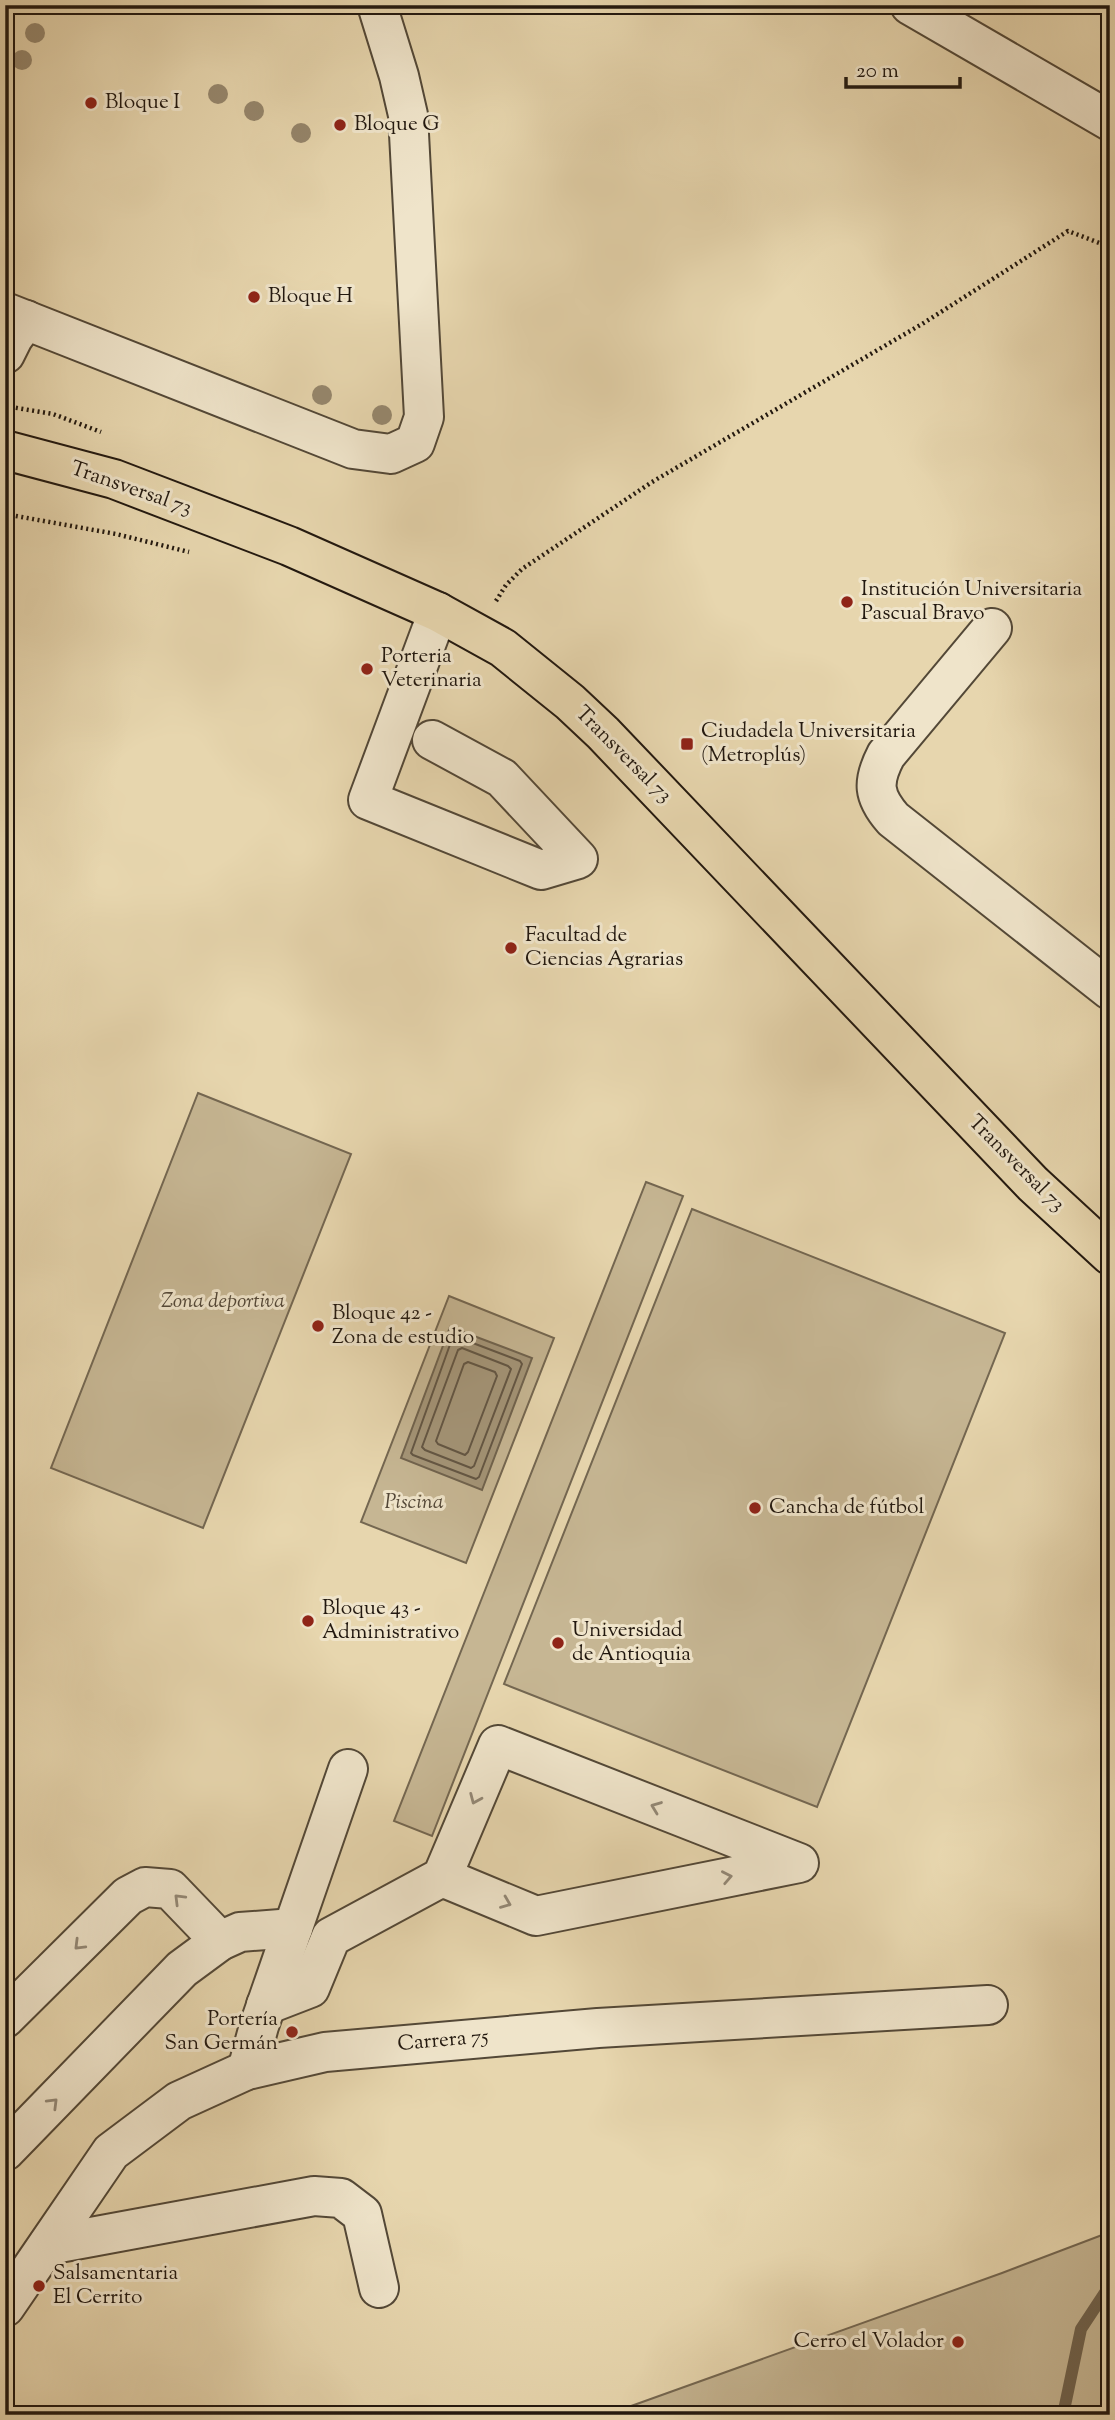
<svg xmlns="http://www.w3.org/2000/svg" width="1115" height="2420" font-family="'Sorts Mill Goudy',serif">
	<style>
		.green { fill: #c6b693; stroke: #746751; stroke-width: 2 }
		.water { fill: #a49578; stroke: #70634e; stroke-width: 2 }
		.lines { fill: none; stroke-linecap: round; stroke-linejoin: round }
		.shore { stroke: #635644; stroke-width: 2 }
		.stream { stroke: #70634e; stroke-width: 12 }
		.minor-casing { stroke: #534837; stroke-width: 42 }
		.major-casing { stroke: #22180f; stroke-width: 42 }
		.path { stroke: #22180f; stroke-width: 4.5; stroke-dasharray: 2 3.5; stroke-linecap: butt }
		.minor { stroke: #efe4ca; stroke-width: 38 }
		.major { stroke: #e7d6ae; stroke-width: 38 }
		.tree { fill: #96876d }
		.oneway { stroke: #938876 }
		.poi-dot { fill: #8f2418; stroke: #efe4ca; stroke-width: 2.5 }
		.labels { text-anchor: middle; dominant-baseline: central; stroke-width: 6; stroke-linejoin: round; paint-order: stroke }
		.poi-label { font-size: 21px; fill: #22180f; stroke: #efe4ca; text-anchor: start }
		.street-label { font-size: 21px; fill: #22180f; stroke: #efe4ca }
		.park-label { font-size: 21px; font-style: italic; fill: #534737; stroke: #efe4ca }
	</style>
	<rect width="100%" height="100%" fill="#e7d6ae"/>
	<filter id="stains"><feTurbulence type="fractalNoise" baseFrequency=".00286" numOctaves="4"/><feColorMatrix values="0 0 0 0 .2 0 0 0 0 .09 0 0 0 0 .02 0 0 0 .5 -.17"/></filter>
	<radialGradient id="worn" r=".72"><stop offset=".6" stop-color="#630" stop-opacity="0"/><stop offset="1" stop-color="#630" stop-opacity=".3"/></radialGradient>
	<!-- green -->
	<g class="green">
		<path d="M198,1093L351,1154L203,1528L51,1468Z"/>
		<path d="M646,1182L683,1196L432,1836L394,1821Z"/>
		<path d="M692,1209L1005,1333L817,1807L504,1684Z"/>
		<path d="M449,1296L554,1338L466,1563L361,1522Z"/>
		<path d="M1110,2232V2415H606L1002,2273Z"/>
	</g>
	<!-- water -->
	<path class="water" d="M450,1327L532,1358L482,1490L401,1458Z"/>
	<g class="lines">
		<!-- shore -->
		<g class="shore">
			<path d="M457,1337L520,1361L522,1364L479,1477L476,1479L413,1455L411,1453L452,1339Z"/>
			<path d="M462,1348L508,1366L511,1369L474,1466L471,1468L425,1450L422,1447L458,1350Z"/>
			<path d="M468,1362L495,1372L497,1376L468,1452L465,1455L438,1444L436,1441L464,1364Z"/>
		</g>
		<!-- stream -->
		<path class="stream" d="M1063,2415L1081,2329L1110,2285"/>
		<defs>
			<g id="minor">
				<path d="M910,5L1110,121"/>
				<path d="M5,312L353,449L391,454L415,443L424,417L408,115L399,76L377,5"/>
				<path d="M5,354L13,338L26,320"/>
				<path d="M992,628L886,755C872,782 873,796 893,819L1110,990"/>
				<path d="M432,740L502,778L578,859L541,870L368,800L438,612"/>
				<path d="M266,2005L310,1988L331,1937L442,1877L498,1745L799,1863L536,1916L442,1877"/>
				<path d="M5,2018L128,1896L145,1887L170,1889L220,1941"/>
				<path d="M247,2070L259,2026L348,1769"/>
				<path d="M5,2151L182,1969L220,1941L240,1932L293,1928"/>
				<path d="M48,2245L314,2196L341,2198L362,2214L379,2288"/>
				<path d="M5,2307L111,2152L179,2101L247,2070L325,2052L598,2028L988,2005"/>
			</g>
			<path id="major" d="M5,450L114,479L289,546L438,612L503,648L570,702L603,733L1033,1184L1110,1255"/>
		</defs>
		<!-- minor casing -->
		<use href="#minor" class="minor-casing"/>
		<!-- major casing -->
		<use href="#major" class="major-casing"/>
		<!-- path -->
		<g class="path">
			<path d="M5,406L53,414L101,432"/>
			<path d="M5,514L116,534L189,552"/>
			<path d="M496,601L506,585L522,569L652,482L922,324L1068,231L1110,247"/>
		</g>
		<!-- minor -->
		<use href="#minor" class="minor"/>
		<!-- major -->
		<use href="#major" class="major"/>
	</g>
	<!-- trees -->
	<g class="tree">
		<circle cx="35" cy="33" r="10"/>
		<circle cx="22" cy="60" r="10"/>
		<circle cx="218" cy="94" r="10"/>
		<circle cx="254" cy="111" r="10"/>
		<circle cx="301" cy="133" r="10"/>
		<circle cx="322" cy="395" r="10"/>
		<circle cx="382" cy="415" r="10"/>
	</g>
	<!-- one-way arrows -->
	<defs><path id="oneway-chevron" d="M-2-3.5L2.5 0L-2 3.5" fill="none" stroke-width="1.6" stroke-linecap="round" stroke-linejoin="round" transform="scale(1.75)"/></defs>
	<g class="oneway">
		<use href="#oneway-chevron" transform="translate(475 1799) rotate(113)"/>
		<use href="#oneway-chevron" transform="translate(656 1807) rotate(-159)"/>
		<use href="#oneway-chevron" transform="translate(727 1877) rotate(-11)"/>
		<use href="#oneway-chevron" transform="translate(179 1899) rotate(-135)"/>
		<use href="#oneway-chevron" transform="translate(506 1903) rotate(22)"/>
		<use href="#oneway-chevron" transform="translate(79 1945) rotate(135)"/>
		<use href="#oneway-chevron" transform="translate(53 2103) rotate(-45)"/>
	</g>
	<!-- markers -->
	<g class="poi-dot">
		<circle cx="91" cy="103" r="7"/>
		<circle cx="340" cy="125" r="7"/>
		<circle cx="254" cy="297" r="7"/>
		<circle cx="847" cy="602" r="7"/>
		<circle cx="367" cy="669" r="7"/>
		<rect x="680" y="737" width="14" height="14" rx="3.5"/>
		<circle cx="511" cy="948" r="7"/>
		<circle cx="318" cy="1326" r="7"/>
		<circle cx="755" cy="1508" r="7"/>
		<circle cx="308" cy="1621" r="7"/>
		<circle cx="558" cy="1643" r="7"/>
		<circle cx="292" cy="2032" r="7"/>
		<circle cx="39" cy="2286" r="7"/>
		<circle cx="958" cy="2342" r="7"/>
	</g>
	<g class="labels">
		<!-- poi labels -->
		<g class="poi-label">
			<text x="105" y="103">Bloque I</text>
			<text x="354" y="125">Bloque G</text>
			<text x="268" y="297">Bloque H</text>
			<text x="861" y="590">Institución Universitaria<tspan x="861" dy="24">Pascual Bravo</tspan></text>
			<text x="381" y="657">Porteria<tspan x="381" dy="24">Veterinaria</tspan></text>
			<text x="701" y="732">Ciudadela Universitaria<tspan x="701" dy="24">(Metroplús)</tspan></text>
			<text x="525" y="936">Facultad de<tspan x="525" dy="24">Ciencias Agrarias</tspan></text>
			<text x="332" y="1314">Bloque 42 -<tspan x="332" dy="24">Zona de estudio</tspan></text>
			<text x="769" y="1508">Cancha de fútbol</text>
			<text x="322" y="1609">Bloque 43 -<tspan x="322" dy="24">Administrativo</tspan></text>
			<text x="572" y="1631">Universidad<tspan x="572" dy="24">de Antioquia</tspan></text>
			<text x="278" y="2020" text-anchor="end">Portería<tspan x="278" dy="24">San Germán</tspan></text>
			<text x="53" y="2274">Salsamentaria<tspan x="53" dy="24">El Cerrito</tspan></text>
			<text x="944" y="2342" text-anchor="end">Cerro el Volador</text>
		</g>
		<!-- street labels -->
		<g class="street-label">
			<text transform="translate(131 489) rotate(19)">Transversal 73</text>
			<text transform="translate(623 755) rotate(45)">Transversal 73</text>
			<text transform="translate(1016 1164) rotate(45)">Transversal 73</text>
			<text transform="translate(443 2041) rotate(-5)">Carrera 75</text>
		</g>
		<!-- park labels -->
		<g class="park-label">
			<text x="223" y="1302">Zona deportiva</text>
			<text x="414" y="1503">Piscina</text>
		</g>
	</g>
	<!-- margin -->
	<rect width="1115" height="2420" fill="none" stroke="#e7d6ae" stroke-width="28"/>
	<rect x="7" y="7" width="1101" height="2406" fill="none" stroke="#22180f" stroke-width="3.5"/>
	<rect x="14" y="14" width="1087" height="2392" fill="none" stroke="#22180f" stroke-width="2"/>
	<!-- scale -->
	<path d="M846 77v10h114v-10" fill="none" stroke="#22180f" stroke-width="3.5"/>
	<text x="856" y="77" font-size="21" fill="#22180f" stroke="#efe4ca" stroke-width="5" paint-order="stroke">20 m</text>
	<rect width="100%" height="100%" filter="url(#stains)"/>
	<rect width="100%" height="100%" fill="url(#worn)"/>
</svg>
